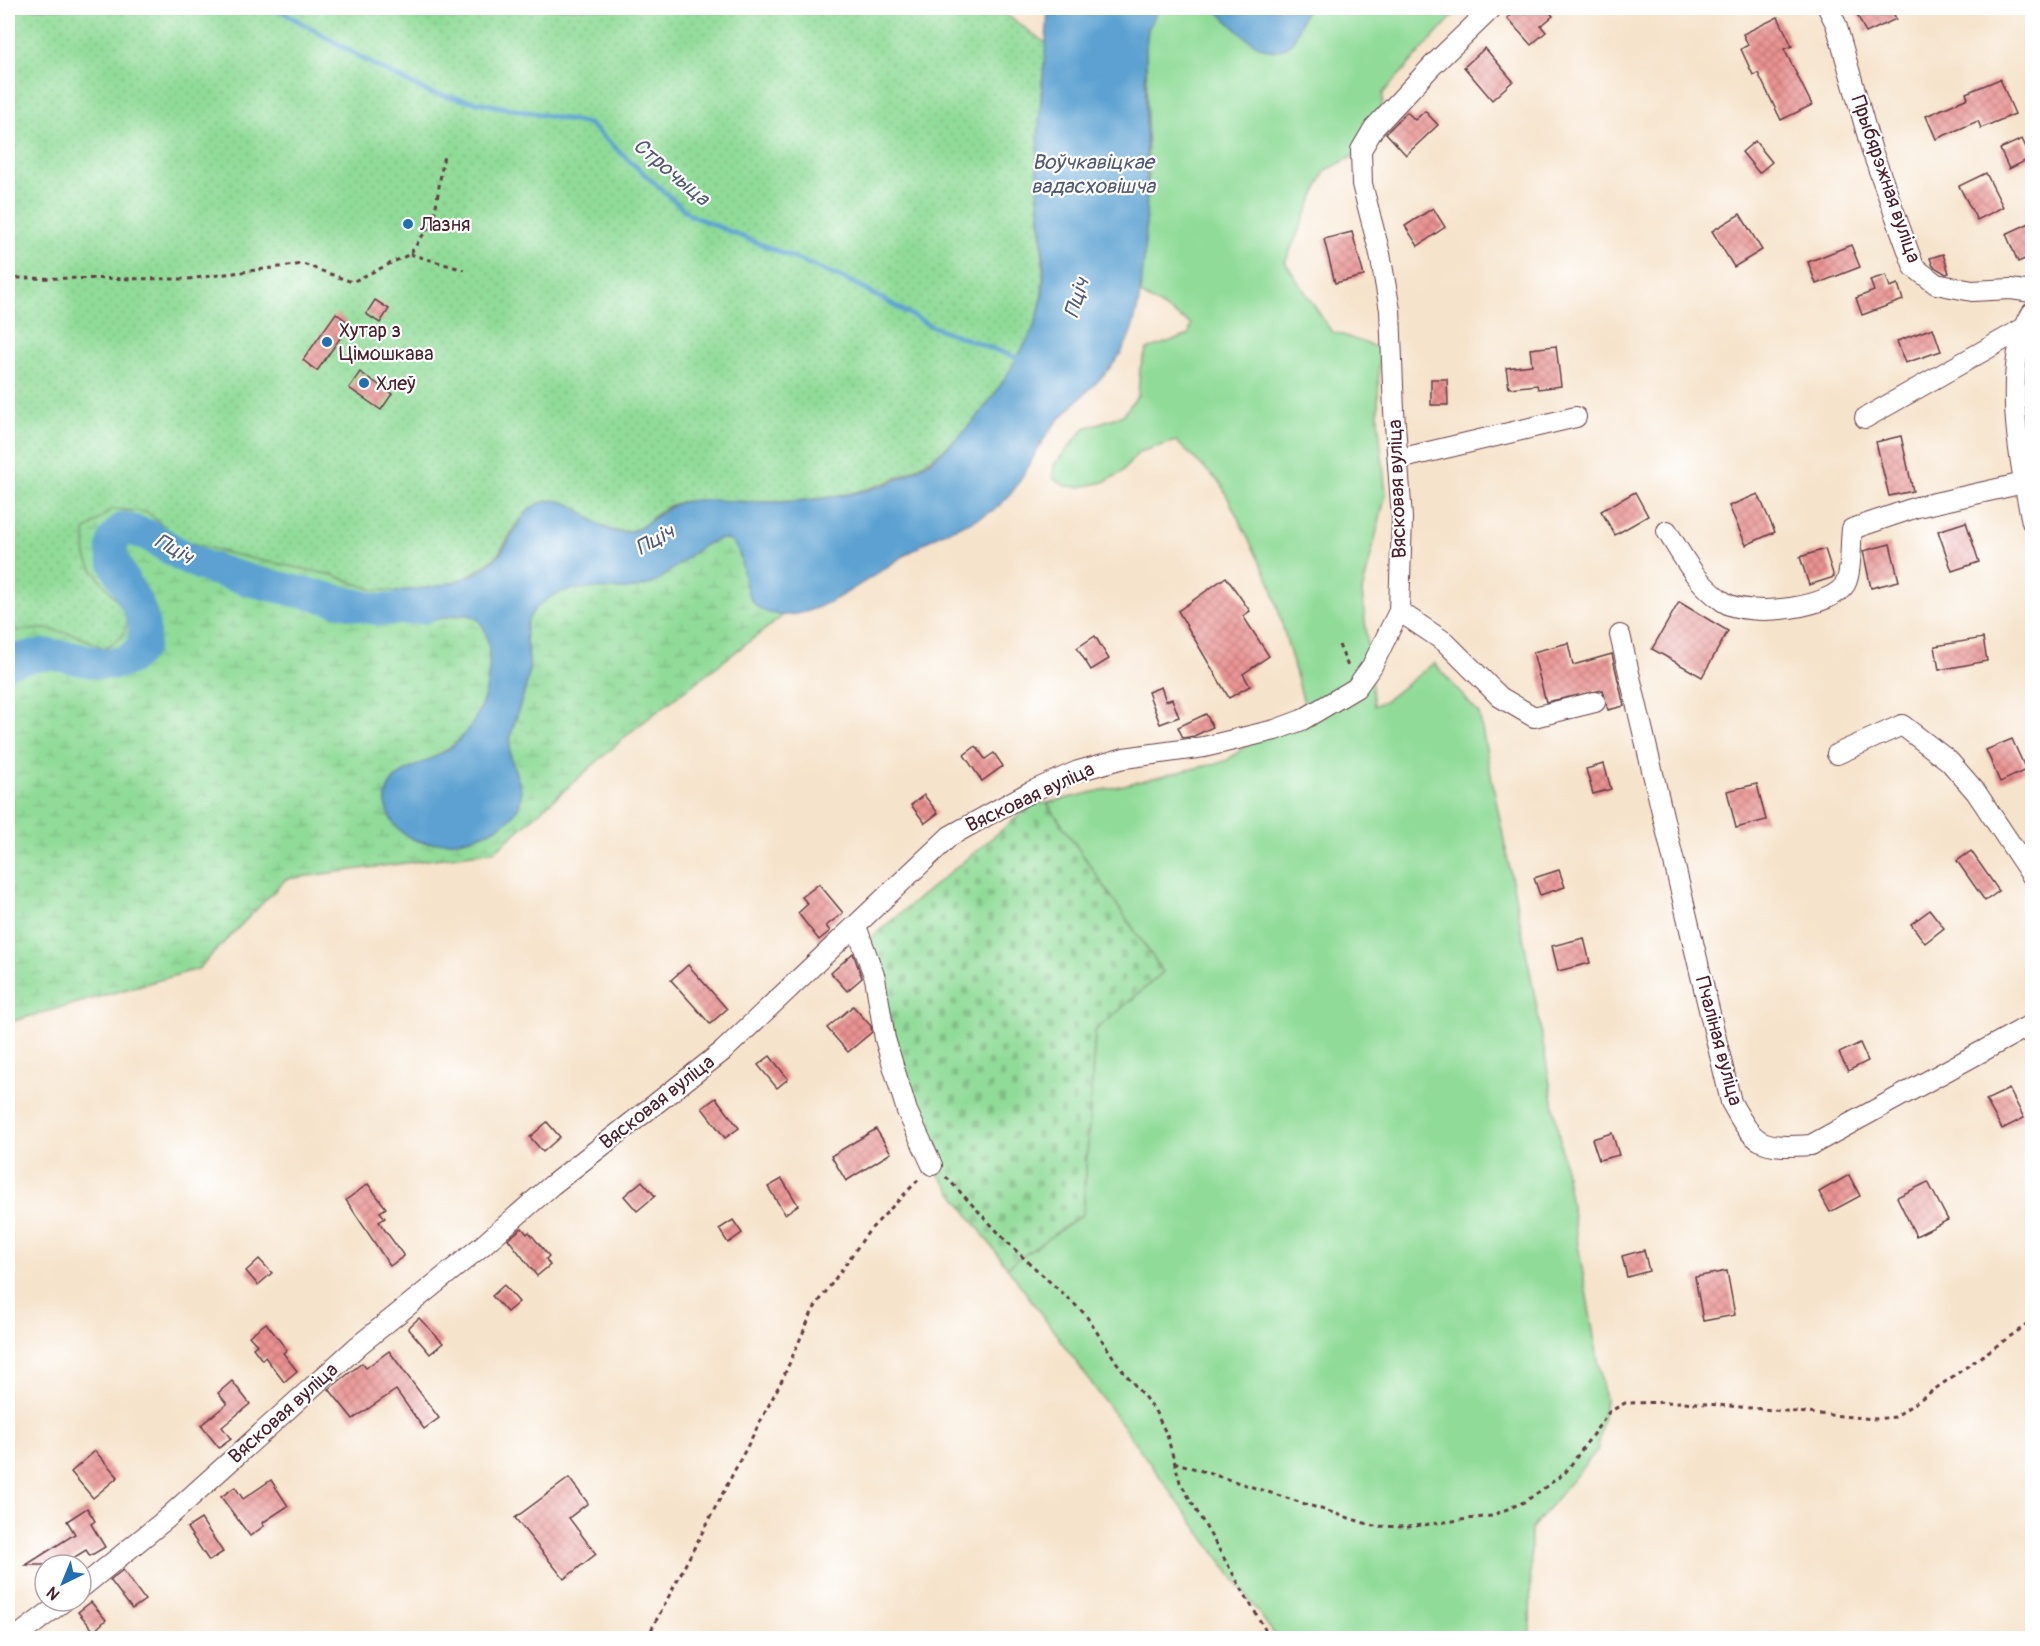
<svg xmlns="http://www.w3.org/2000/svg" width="2040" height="1646" font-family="Pangolin,sans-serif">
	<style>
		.grass { fill: #90db98; stroke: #6d7d62; stroke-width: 1.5 }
		.wetland { fill: url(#wetland-marsh); stroke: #6d7d62; stroke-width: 1.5 }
		.cemetery { fill: url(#cemetery-stones); stroke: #6d7d62; stroke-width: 1.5 }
		.park { fill: url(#park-dots); stroke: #6d7d62; stroke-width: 1.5 }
		.water { fill: #5ca1d1; stroke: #53607e; stroke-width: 1.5 }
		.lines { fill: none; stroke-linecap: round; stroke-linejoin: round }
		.stream { stroke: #5ca1d1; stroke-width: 5 }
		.river { stroke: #5ca1d1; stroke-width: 32 }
		.building { fill: url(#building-cross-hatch) }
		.minor-casing { stroke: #643c43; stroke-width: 22 }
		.path { stroke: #643c43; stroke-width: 3; stroke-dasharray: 4.5 4.5; stroke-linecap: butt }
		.minor { stroke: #fff; stroke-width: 20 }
		.poi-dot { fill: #1f6fb2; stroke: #fff; stroke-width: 2 }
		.labels { text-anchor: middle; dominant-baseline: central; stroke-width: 4.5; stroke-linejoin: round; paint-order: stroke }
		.street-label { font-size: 20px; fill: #4a1f2b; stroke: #fff }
		.poi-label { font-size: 20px; fill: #4a1f2b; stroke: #fff; text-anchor: start }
		.water-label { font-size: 21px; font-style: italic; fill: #525a76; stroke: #fff }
	</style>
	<defs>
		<pattern id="wetland-marsh" width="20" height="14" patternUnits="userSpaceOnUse" patternTransform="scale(1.5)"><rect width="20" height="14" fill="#90db98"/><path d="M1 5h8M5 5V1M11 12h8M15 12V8" fill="none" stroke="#7ebc83"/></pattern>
		<pattern id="cemetery-stones" width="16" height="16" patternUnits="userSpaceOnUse" patternTransform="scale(1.5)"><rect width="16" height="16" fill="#90db98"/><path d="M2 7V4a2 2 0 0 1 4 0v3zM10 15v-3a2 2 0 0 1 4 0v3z" fill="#7ebc83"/></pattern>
		<pattern id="park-dots" width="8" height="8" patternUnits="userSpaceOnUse" patternTransform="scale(1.5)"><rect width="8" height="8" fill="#90db98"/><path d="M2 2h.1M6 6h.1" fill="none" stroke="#7ebc83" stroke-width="1.8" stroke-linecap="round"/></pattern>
		<pattern id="building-cross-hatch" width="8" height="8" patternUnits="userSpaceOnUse" patternTransform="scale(1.5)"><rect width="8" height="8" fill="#ea9392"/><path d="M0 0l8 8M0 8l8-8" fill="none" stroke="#c07777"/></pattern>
	</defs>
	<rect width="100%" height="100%" fill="#fff"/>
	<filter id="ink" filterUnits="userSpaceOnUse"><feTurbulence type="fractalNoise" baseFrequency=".0167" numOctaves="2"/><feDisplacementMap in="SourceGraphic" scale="12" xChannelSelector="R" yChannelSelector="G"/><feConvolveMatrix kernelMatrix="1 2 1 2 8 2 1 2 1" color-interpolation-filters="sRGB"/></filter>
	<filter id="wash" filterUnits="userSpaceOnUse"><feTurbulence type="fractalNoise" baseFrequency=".008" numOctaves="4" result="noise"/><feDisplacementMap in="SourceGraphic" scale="24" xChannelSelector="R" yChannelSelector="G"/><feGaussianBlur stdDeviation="1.35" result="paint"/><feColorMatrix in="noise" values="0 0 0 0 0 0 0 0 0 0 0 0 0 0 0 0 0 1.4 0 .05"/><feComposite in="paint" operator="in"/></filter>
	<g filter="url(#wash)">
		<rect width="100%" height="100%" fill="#f6e3cb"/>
		<!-- grass -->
		<path class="grass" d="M1159,8H1214L1259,46L1272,51L1294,40L1304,12L1308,8H1460L1383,93L1380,142L1325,171L1285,262L1331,331L1379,348L1378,418L1386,494L1362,592L1374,706L1385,701L1434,663L1479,714L1534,992L1605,1400L1598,1449L1531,1529L1530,1638H1277L1007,1267L1083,1214L1095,1031L1163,972L1047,803L1226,761L1304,703L1271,584L1221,484L1176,441L1139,452L1121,473L1104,482L1080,487L1065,486L1053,478L1054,465L1085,428L1123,415L1138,395L1140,368L1147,349L1189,335L1191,324L1141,294L1148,178L1146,46L1148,29Z"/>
		<!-- wetland -->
		<path class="wetland" d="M865,8L749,502L784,615L633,730L495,851L286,879L198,969L13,1021L8,1025V507Z"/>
		<!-- cemetery -->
		<path class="cemetery" d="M1047,803L1163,972L1095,1031L1083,1214L1007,1267L931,1164L868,940L1032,805Z"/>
		<!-- park -->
		<path class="park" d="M8,8H997L1047,44C1043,86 1037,128 1037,171C1036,216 1049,261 1040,306C1036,332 1018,358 1005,379C936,488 849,506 727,501C709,500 686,498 669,506C659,510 652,519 644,525C620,541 598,525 579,510L518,522L497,556L465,578L441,586L397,591L374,590L333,575L231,554L185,541L173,534L147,512L112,509L85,531C86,539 84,551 87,559C98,589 159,623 104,648L73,634L46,629L8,631Z"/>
		<!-- water -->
		<g class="water">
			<path d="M1048,8H1159L1148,29L1146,46C1144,117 1150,188 1144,259C1141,291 1138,324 1121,353C1103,381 1076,399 1055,424C1035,446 1027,477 1007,498C988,519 961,524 937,536C927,541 917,548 907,554C873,574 820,618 781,615C729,611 754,558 730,541C712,529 675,571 657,581C620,600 582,576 546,600C537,606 528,616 526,628C524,642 531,657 529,672C526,698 510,722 510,749C510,764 519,776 521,791C524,825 474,840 448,842C436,843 424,844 413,839C392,830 376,802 393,781C408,764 441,760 460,739C470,729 478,715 483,701C490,681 497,620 468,615C457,613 443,618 433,620C418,622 403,623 389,624L380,610L397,591C433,588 471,584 498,556C515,537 519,507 547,501C578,494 595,536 626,532C648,530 662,504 688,501C708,498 728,501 748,502C788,503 828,500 867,490C937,473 985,416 1018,356C1027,341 1037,324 1040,307C1050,262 1037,216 1037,171C1037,116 1046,62 1048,8Z"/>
			<path d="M1214,8H1308C1299,17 1300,32 1292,42C1268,69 1231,23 1214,8Z"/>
		</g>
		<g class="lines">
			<!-- stream -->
			<path class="stream" d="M276,8L374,65L430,93L589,124L690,215L852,282L931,326L1023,360"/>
			<!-- river -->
			<path class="river" d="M8,662C22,658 37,654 53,655C82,656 121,678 142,647C144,642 144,638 144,633C147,593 87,556 124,528L148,535L184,557L206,567L252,581L380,610L423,608"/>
		</g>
		<g id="blocks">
			<!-- building -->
			<g class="building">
				<path d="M1519,8L1524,14L1532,8H1546L1553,16L1541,26L1546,32L1531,45L1507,18Z"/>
				<path d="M1854,8H1891L1896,19L1866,33Z"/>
				<path d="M1778,17L1792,46L1784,49L1812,105L1781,120L1758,73L1753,75L1741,49L1748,45L1743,34Z"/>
				<path d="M1485,48L1513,81L1492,100L1464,67Z"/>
				<path d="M2000,79L2015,114L1981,128L1978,121L1936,139L1926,116L1968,98L1966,93Z"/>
				<path d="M1425,111L1438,125L1406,155L1386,133L1407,112L1415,120Z"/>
				<path d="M2022,139L2031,158L2009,169L2000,149Z"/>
				<path d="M1755,141L1772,162L1759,173L1742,152Z"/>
				<path d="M1986,173L2003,207L1977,220L1959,186Z"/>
				<path d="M1433,208L1445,227L1418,246L1405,226Z"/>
				<path d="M1740,214L1762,250L1734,267L1712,231Z"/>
				<path d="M2032,222V256L2018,262L2006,234Z"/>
				<path d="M1352,232L1364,276L1335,283L1324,239Z"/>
				<path d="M1851,245L1860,267L1816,284L1808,262Z"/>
				<path d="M1943,254L1949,273L1946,274L1933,266L1930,258Z"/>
				<path d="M1886,275L1890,287L1898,284L1903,300L1862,315L1856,298L1874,291L1870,280Z"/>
				<path d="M375,300L389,309L380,323L366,314Z"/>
				<path d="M336,313L350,324L317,371L303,360Z"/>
				<path d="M1933,328L1941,351L1905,363L1897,341Z"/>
				<path d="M1556,346L1561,386L1538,389L1537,385L1509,388L1506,368L1532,365L1530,349Z"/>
				<path d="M360,372L392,394L381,410L349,388Z"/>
				<path d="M1431,379H1447L1448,405H1431Z"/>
				<path d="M1901,436L1913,491L1889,496L1876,442Z"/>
				<path d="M1635,492L1648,516L1615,535L1601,511Z"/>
				<path d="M1758,494L1775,532L1746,545L1729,506Z"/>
				<path d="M1966,522L1979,562L1952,571L1938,531Z"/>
				<path d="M1890,544L1899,581L1871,588L1863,551Z"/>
				<path d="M1825,549L1834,577L1809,585L1800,557Z"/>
				<path d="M1226,577L1250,611L1243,616L1269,656L1243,674L1250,686L1229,698L1178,611Z"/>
				<path d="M1679,602L1728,631L1702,677L1652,649Z"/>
				<path d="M1095,636L1109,659L1091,670L1077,648Z"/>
				<path d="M1983,638L1987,661L1939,670L1935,646Z"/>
				<path d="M1568,643L1573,665L1612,654L1624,706L1608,710L1603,690L1546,702L1533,652Z"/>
				<path d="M1161,687L1166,701L1172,699L1179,717L1160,724L1148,692Z"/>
				<path d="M1206,714L1213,727L1194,736L1183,738L1178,727Z"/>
				<path d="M2012,739L2026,770L2000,782L1986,750Z"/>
				<path d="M976,746L985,759L994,753L1003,766L982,781L964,755Z"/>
				<path d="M1604,764L1611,789L1593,794L1586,769Z"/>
				<path d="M1757,784L1766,820L1736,828L1727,791Z"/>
				<path d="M924,795L938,813L925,823L911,805Z"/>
				<path d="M1971,851L1999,891L1985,901L1957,861Z"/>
				<path d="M1559,870L1565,887L1540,895L1534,878Z"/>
				<path d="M819,884L843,913L826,926L830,931L819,940L798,913L808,904L802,897Z"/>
				<path d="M1930,910L1944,928L1925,943L1911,924Z"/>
				<path d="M1584,938L1590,963L1558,971L1552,946Z"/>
				<path d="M853,953L862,978L847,991L831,973Z"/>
				<path d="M688,965L727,1009L710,1024L671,980Z"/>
				<path d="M853,1006L871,1026L872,1032L848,1052L827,1028Z"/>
				<path d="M1860,1043L1868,1061L1848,1071L1839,1053Z"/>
				<path d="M770,1056L788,1079L777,1088L758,1065Z"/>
				<path d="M2009,1089L2024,1118L2002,1129L1986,1100Z"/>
				<path d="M716,1098L739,1128L725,1138L702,1108Z"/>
				<path d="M547,1122L560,1137L543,1152L530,1137Z"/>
				<path d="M876,1129L891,1153L846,1181L831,1156Z"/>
				<path d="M1612,1133L1619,1155L1599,1160L1592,1139Z"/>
				<path d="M1849,1175L1860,1196L1830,1212L1819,1192Z"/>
				<path d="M782,1179L798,1205L785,1214L768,1187Z"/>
				<path d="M642,1181L655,1196L637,1211L624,1196Z"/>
				<path d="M1928,1182L1948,1220L1916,1236L1897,1197Z"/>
				<path d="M368,1184L386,1208L380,1212L385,1218L379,1222L404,1256L390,1266L346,1200Z"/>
				<path d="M733,1220L742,1233L728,1243L719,1229Z"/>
				<path d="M522,1228L527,1234L529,1232L549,1256L546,1259L550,1265L537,1276L508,1239Z"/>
				<path d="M1644,1250L1649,1271L1627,1277L1622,1256Z"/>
				<path d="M259,1259L272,1273L258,1285L246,1271Z"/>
				<path d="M1727,1271L1735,1315L1703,1321L1695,1277Z"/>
				<path d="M504,1285L519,1302L507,1312L492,1296Z"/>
				<path d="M419,1318L443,1343L430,1354L408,1328Z"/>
				<path d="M266,1323L287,1350L283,1353L297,1371L284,1382L265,1357L262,1360L253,1348L257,1345L249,1336Z"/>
				<path d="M389,1351L439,1418L424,1429L396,1390L353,1419L329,1389L362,1363L366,1368Z"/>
				<path d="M232,1381L250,1404L222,1427L231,1439L219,1448L201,1425L227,1404L218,1393Z"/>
				<path d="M95,1451L118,1477L93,1498L71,1472Z"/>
				<path d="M569,1478L588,1503L569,1518L596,1554L564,1579L515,1518Z"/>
				<path d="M271,1480L288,1506L262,1523L264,1526L250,1536L221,1497L235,1487L243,1499Z"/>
				<path d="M87,1508L95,1521L91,1524L105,1547L90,1556L86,1550L62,1565H26L75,1534L67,1521Z"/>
				<path d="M201,1519L223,1552L209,1561L187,1528Z"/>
				<path d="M123,1570L145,1600L132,1609L110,1580Z"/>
				<path d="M91,1602L106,1620L94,1631L78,1612Z"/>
			</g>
		</g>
	</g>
	<g filter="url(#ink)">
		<use href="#blocks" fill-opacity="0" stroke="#643c43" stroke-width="1.5"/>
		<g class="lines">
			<defs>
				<g id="minor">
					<path d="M1828,8L1836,24L1872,151L1914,267L1936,284L1972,291L2011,289L2032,292"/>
					<path d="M2032,313C2000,364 2020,465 2032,522"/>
					<path d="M1865,418L2022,329"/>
					<path d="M1399,459L1576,417"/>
					<path d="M1667,531C1684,559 1697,584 1724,602C1747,618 1838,609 1847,580C1852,565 1850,545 1852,529L1917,507L2024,483"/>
					<path d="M1399,611L1445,642L1500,697L1534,717L1595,702"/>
					<path d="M1620,635L1731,1102C1755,1146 1760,1148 1811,1145L2032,1024"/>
					<path d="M1837,754L1902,725L1949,761L1976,792L2032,876"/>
					<path d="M856,926L875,978L885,1039L907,1111L932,1165"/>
					<path d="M81,1588L165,1520L359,1345L482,1246L552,1185L723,1051L950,836L1030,792L1078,771L1124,758L1204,747L1275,730L1302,720L1356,688L1372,666L1399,611L1402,518L1394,411L1390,310L1380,254L1362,184L1361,150L1374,128L1432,66L1492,8"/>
					<path d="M15,1638L64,1601"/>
				</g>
			</defs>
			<!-- minor casing -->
			<use href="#minor" class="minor-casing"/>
			<!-- path -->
			<g class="path">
				<path d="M410,254L464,270"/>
				<path d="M8,278L188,279L303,264L352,282L410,254L434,219L444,154"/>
				<path d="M1339,645L1349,669"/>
				<path d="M946,1177L1013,1248L1085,1314L1117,1363L1154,1409L1167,1435L1180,1482L1270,1638"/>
				<path d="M1174,1462L1374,1526L1407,1527L1491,1516L1526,1501L1565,1473L1609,1412L1625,1403L1684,1402L1875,1419L1895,1417L2032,1321"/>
				<path d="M647,1638L782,1380L813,1310L869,1231L920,1178"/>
			</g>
			<!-- minor -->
			<use href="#minor" class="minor"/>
		</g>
	</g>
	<!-- markers -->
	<g class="poi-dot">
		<circle cx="408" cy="224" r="6"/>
		<circle cx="327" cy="342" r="6"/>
		<circle cx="364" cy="383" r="6"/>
	</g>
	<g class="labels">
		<!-- street labels -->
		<g class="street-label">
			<text transform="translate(1886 179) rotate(71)">Прыбярэжная вуліца</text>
			<text transform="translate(1397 489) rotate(-92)">Вясковая вуліца</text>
			<text transform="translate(1030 797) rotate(-25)">Вясковая вуліца</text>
			<text transform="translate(1719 1041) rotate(75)">Пчаліная вуліца</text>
			<text transform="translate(657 1102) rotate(-38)">Вясковая вуліца</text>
			<text transform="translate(283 1413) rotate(-42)">Вясковая вуліца</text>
		</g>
		<!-- poi labels -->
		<g class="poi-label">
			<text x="420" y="224">Лазня</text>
			<text x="339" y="330">Хутар з<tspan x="339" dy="23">Цімошкава</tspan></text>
			<text x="376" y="383">Хлеў</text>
		</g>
		<!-- water labels -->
		<g class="water-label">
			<text x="1093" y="162">Воўчкавіцкае<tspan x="1093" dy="24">вадасховішча</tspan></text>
			<text transform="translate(671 172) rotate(40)">Строчыца</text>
			<text transform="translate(1077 298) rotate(-73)">Пціч</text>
			<text transform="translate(655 540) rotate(-29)">Пціч</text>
			<text transform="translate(174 549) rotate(29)">Пціч</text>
		</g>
	</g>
	<!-- margin -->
	<rect width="2040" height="1646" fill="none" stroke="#fff" stroke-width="30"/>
	<!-- north arrow -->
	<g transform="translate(63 1583) rotate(223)"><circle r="28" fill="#ffffff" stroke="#b7a5aa" stroke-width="1.5"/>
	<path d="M0-4.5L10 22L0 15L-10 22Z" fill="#1f6fb2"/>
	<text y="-9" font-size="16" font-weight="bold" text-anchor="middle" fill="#4a1f2b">N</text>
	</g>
</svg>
